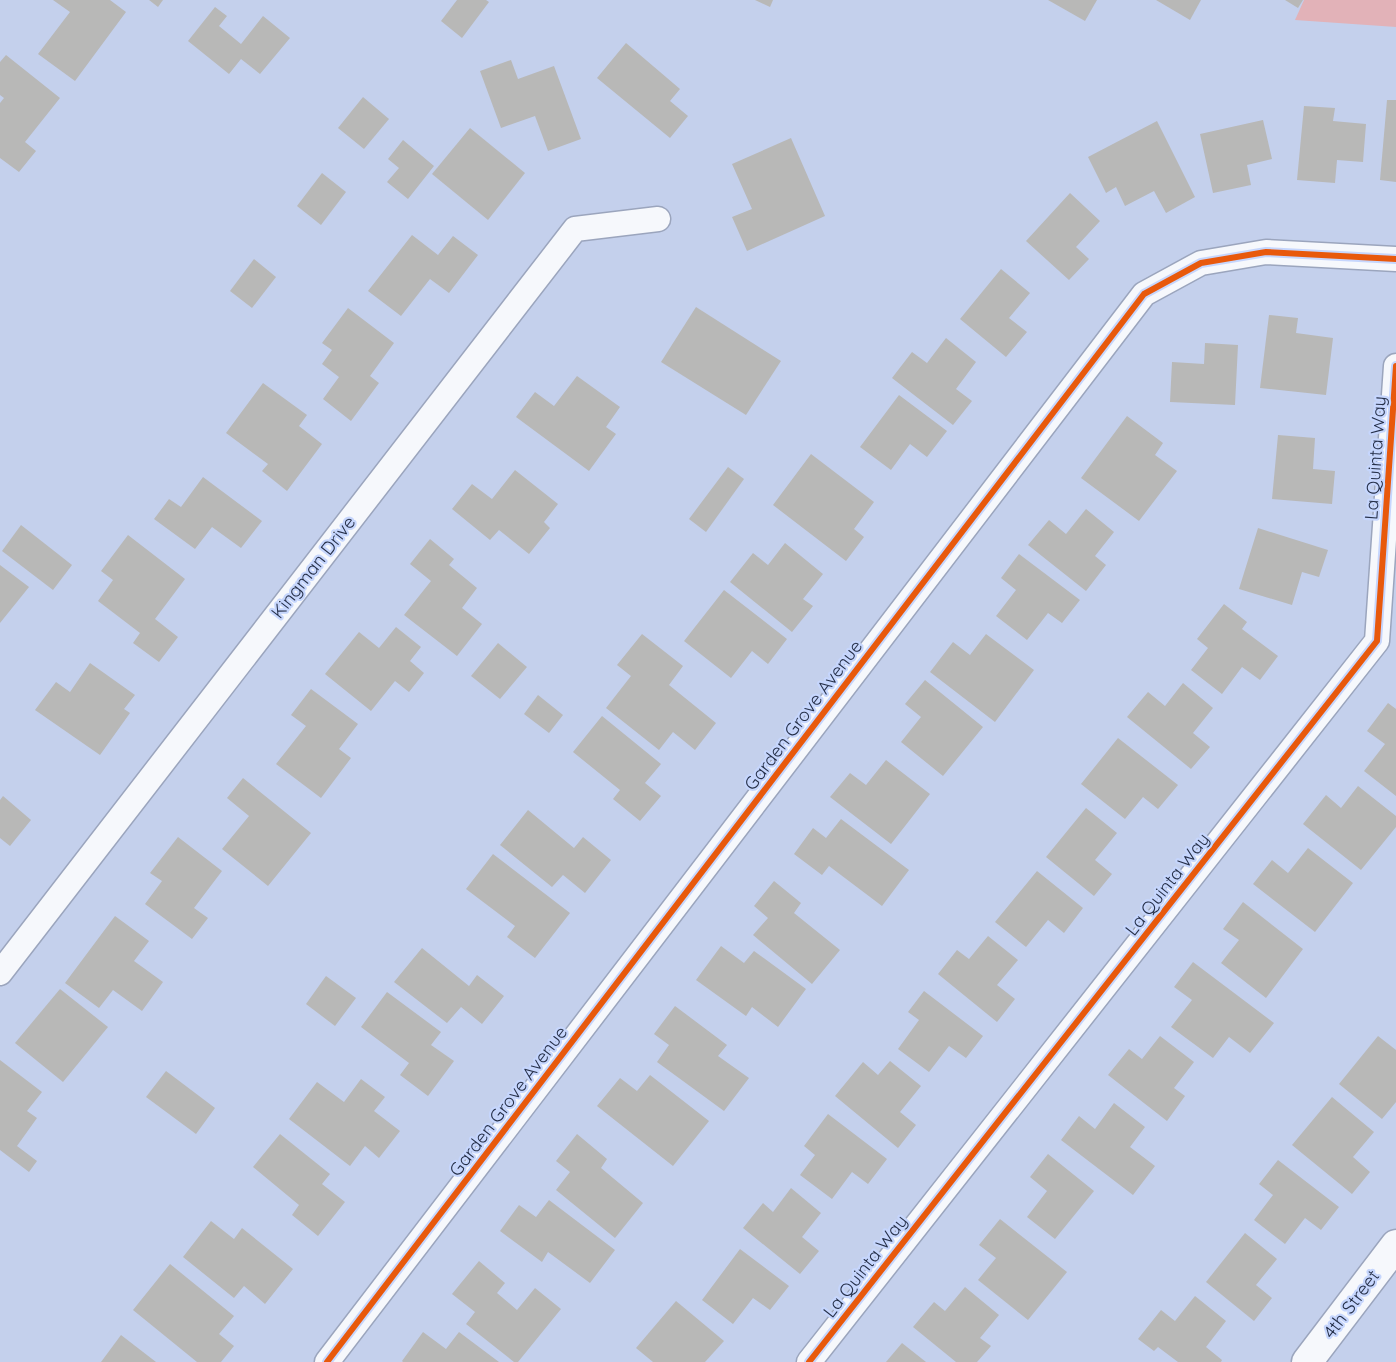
<svg xmlns="http://www.w3.org/2000/svg" width="1396" height="1362" font-family="Quicksand,sans-serif">
	<style>
		.green { fill: #e2b2b8 }
		.building { fill: #b8b8b7 }
		.lines { fill: none; stroke-linecap: round; stroke-linejoin: round }
		.minor-casing { stroke: #9ba5bd; stroke-width: 27 }
		.tertiary-casing { stroke: #9ba5bd; stroke-width: 33 }
		.minor { stroke: #f6f8fc; stroke-width: 24 }
		.tertiary { stroke: #f6f8fc; stroke-width: 30 }
		.cycleway-casing { stroke: #c6d6fd; stroke-width: 10 }
		.cycleway { stroke: #e8590c; stroke-width: 6 }
		.labels { text-anchor: middle; dominant-baseline: central; stroke-width: 4.5; stroke-linejoin: round; paint-order: stroke }
		.street-label { font-size: 18px; fill: #252f48; stroke: #c6d6fd }
	</style>
	<rect width="100%" height="100%" fill="#c4d0ec"/>
	<!-- green -->
	<path class="green" d="M1304,0H1396V27L1295,20Z"/>
	<!-- building -->
	<g class="building">
		<path d="M53,0H110L126,12L75,81L38,54L70,12Z"/>
		<path d="M149,0H163L158,7Z"/>
		<path d="M457,0H486L489,2L462,38L441,21Z"/>
		<path d="M755,0H773L770,7Z"/>
		<path d="M1048,0H1097L1085,21Z"/>
		<path d="M1156,0H1201L1190,20Z"/>
		<path d="M1285,0H1303L1298,8Z"/>
		<path d="M215,7L227,16L219,26L241,44L263,16L290,38L260,74L241,59L229,74L188,41Z"/>
		<path d="M626,43L680,89L670,101L688,116L670,138L597,78Z"/>
		<path d="M6,55L60,98L25,142L36,151L19,172L0,158V103L4,98L0,95V62Z"/>
		<path d="M511,60L518,79L554,66L581,139L548,151L535,116L501,128L480,71Z"/>
		<path d="M363,97L389,119L364,149L338,128Z"/>
		<path d="M1387,100H1396V182L1380,180Z"/>
		<path d="M1304,106L1335,108L1333,121L1366,124L1363,162L1337,160L1335,183L1297,180Z"/>
		<path d="M1263,120L1272,159L1247,165L1251,185L1213,193L1200,134Z"/>
		<path d="M1157,121L1195,197L1166,213L1154,191L1125,206L1116,187L1106,193L1088,157Z"/>
		<path d="M470,128L525,173L488,220L432,174Z"/>
		<path d="M791,138L825,216L747,251L732,217L752,209L732,164Z"/>
		<path d="M403,140L434,166L408,199L387,182L399,168L388,159Z"/>
		<path d="M322,173L346,192L321,225L297,206Z"/>
		<path d="M1070,193L1100,221L1076,247L1089,259L1069,280L1026,241Z"/>
		<path d="M412,235L438,255L453,236L478,255L449,293L430,279L401,316L368,291Z"/>
		<path d="M254,259L276,277L252,308L230,291Z"/>
		<path d="M1001,269L1030,293L1009,318L1027,332L1006,357L960,319Z"/>
		<path d="M696,307L781,361L746,415L661,362Z"/>
		<path d="M348,308L394,343L370,376L379,383L351,421L323,399L339,377L322,364L332,350L322,343Z"/>
		<path d="M1269,315L1298,318L1296,333L1333,338L1326,395L1260,388Z"/>
		<path d="M946,338L976,362L956,389L972,401L953,425L892,378L912,352L927,363Z"/>
		<path d="M1205,343L1238,345L1235,405L1170,402L1172,362L1204,364Z"/>
		<path d="M577,376L620,407L606,427L616,434L589,471L516,417L535,392L554,406Z"/>
		<path d="M263,383L307,415L299,426L322,444L287,491L262,471L268,464L226,433Z"/>
		<path d="M899,395L947,431L927,457L910,444L891,470L860,447Z"/>
		<path d="M1127,416L1163,443L1155,455L1177,471L1139,521L1081,478Z"/>
		<path d="M1278,435L1315,438L1313,469L1335,471L1332,504L1272,499Z"/>
		<path d="M811,454L874,502L854,529L864,537L846,561L773,505Z"/>
		<path d="M728,467L744,479L706,532L689,519Z"/>
		<path d="M515,470L558,504L544,522L550,528L529,554L499,530L490,540L452,509L472,484L492,499Z"/>
		<path d="M203,477L262,521L241,548L212,527L195,549L154,519L169,499L181,507Z"/>
		<path d="M1086,509L1114,532L1095,556L1106,565L1086,591L1028,545L1049,520L1066,534Z"/>
		<path d="M21,525L72,565L53,590L2,551Z"/>
		<path d="M1258,528L1328,550L1319,577L1302,572L1292,605L1239,589Z"/>
		<path d="M128,535L185,579L155,619L178,637L159,662L133,643L140,633L98,601L113,580L101,571Z"/>
		<path d="M430,539L454,559L449,565L477,588L462,608L482,624L457,656L404,615L431,581L410,564Z"/>
		<path d="M785,543L823,574L803,599L813,606L792,632L730,582L753,553L768,565Z"/>
		<path d="M1019,554L1080,600L1062,623L1048,613L1027,640L996,616L1016,590L1001,578Z"/>
		<path d="M0,565L29,587L0,623Z"/>
		<path d="M724,590L787,639L768,664L752,651L731,678L684,641Z"/>
		<path d="M1224,604L1247,622L1242,629L1278,656L1260,680L1242,667L1222,694L1191,670L1208,648L1197,639Z"/>
		<path d="M396,627L421,647L410,661L424,673L409,692L395,681L371,711L325,674L359,632L379,648Z"/>
		<path d="M642,634L683,666L669,685L716,723L695,750L673,732L659,750L606,708L631,676L617,665Z"/>
		<path d="M986,634L1034,670L995,722L930,672L953,642L970,655Z"/>
		<path d="M498,643L527,667L500,699L471,676Z"/>
		<path d="M90,663L135,695L124,709L130,713L100,755L35,710L56,682L70,692Z"/>
		<path d="M925,680L983,727L943,776L901,742L921,717L905,704Z"/>
		<path d="M1183,683L1213,708L1193,733L1210,747L1191,769L1127,717L1148,692L1165,706Z"/>
		<path d="M311,689L358,724L339,749L351,758L321,798L276,764L306,726L291,715Z"/>
		<path d="M538,695L563,715L549,733L524,714Z"/>
		<path d="M1388,703L1396,709V796L1364,771L1385,744L1367,731Z"/>
		<path d="M602,716L661,764L645,783L661,796L640,821L613,799L620,790L573,752Z"/>
		<path d="M1118,738L1178,785L1158,809L1143,797L1125,819L1081,784Z"/>
		<path d="M886,760L930,794L891,844L830,797L850,773L866,785Z"/>
		<path d="M243,778L311,833L268,886L222,849L249,816L227,798Z"/>
		<path d="M1358,786L1396,816V827L1361,870L1303,824L1326,795L1341,808Z"/>
		<path d="M3,796L31,820L10,846L0,838V800Z"/>
		<path d="M1086,808L1117,833L1095,860L1112,874L1094,896L1046,857Z"/>
		<path d="M528,810L574,848L583,837L611,860L585,893L563,875L552,887L500,845Z"/>
		<path d="M841,819L909,870L882,906L829,866L822,875L794,854L813,828L826,838Z"/>
		<path d="M178,837L222,871L194,908L208,918L192,939L145,904L162,881L150,873Z"/>
		<path d="M1308,848L1353,883L1315,932L1253,884L1272,860L1288,873Z"/>
		<path d="M493,854L570,913L535,958L507,937L515,926L466,889Z"/>
		<path d="M1037,871L1083,908L1064,933L1048,920L1026,947L995,922Z"/>
		<path d="M774,881L801,903L794,913L840,950L812,984L753,935L768,918L754,906Z"/>
		<path d="M1243,902L1303,949L1266,998L1221,963L1239,940L1223,929Z"/>
		<path d="M115,916L149,941L134,961L163,982L142,1011L113,990L99,1008L65,983Z"/>
		<path d="M988,936L1018,960L997,985L1015,999L997,1022L938,974L957,950L969,959Z"/>
		<path d="M721,946L744,963L754,951L806,989L778,1027L752,1007L746,1016L696,980Z"/>
		<path d="M422,948L469,986L477,975L504,996L482,1024L461,1007L447,1023L394,982Z"/>
		<path d="M1193,962L1274,1023L1250,1053L1229,1037L1213,1058L1171,1027L1192,1000L1174,987Z"/>
		<path d="M326,976L356,998L335,1026L306,1004Z"/>
		<path d="M60,989L108,1027L63,1082L15,1043Z"/>
		<path d="M924,991L983,1036L966,1058L949,1046L929,1072L898,1049L919,1020L908,1012Z"/>
		<path d="M387,992L441,1032L431,1045L454,1061L428,1096L400,1075L409,1063L361,1027Z"/>
		<path d="M675,1006L727,1045L718,1056L749,1078L724,1111L657,1062L669,1045L654,1034Z"/>
		<path d="M1160,1036L1194,1062L1174,1088L1185,1096L1167,1121L1108,1075L1129,1049L1142,1059Z"/>
		<path d="M1378,1036L1396,1050V1102L1382,1119L1339,1084Z"/>
		<path d="M0,1060L42,1092L27,1111L37,1118L17,1146L37,1161L29,1172L0,1150Z"/>
		<path d="M890,1061L921,1086L900,1112L916,1125L898,1148L835,1096L863,1062L878,1075Z"/>
		<path d="M166,1071L215,1108L196,1134L146,1097Z"/>
		<path d="M650,1075L709,1121L673,1166L597,1106L620,1078L637,1091Z"/>
		<path d="M361,1079L385,1097L374,1111L400,1131L379,1158L365,1146L350,1166L289,1119L317,1082L344,1102Z"/>
		<path d="M1332,1097L1374,1132L1353,1157L1370,1172L1352,1194L1292,1145Z"/>
		<path d="M1114,1103L1145,1127L1130,1147L1155,1166L1133,1195L1061,1140L1079,1116L1095,1129Z"/>
		<path d="M828,1114L887,1159L868,1184L852,1172L832,1199L800,1175L815,1155L804,1146Z"/>
		<path d="M280,1134L330,1174L322,1184L345,1202L318,1236L292,1215L299,1205L253,1167Z"/>
		<path d="M577,1134L607,1159L601,1168L643,1203L615,1238L556,1190L570,1172L556,1161Z"/>
		<path d="M1048,1154L1094,1191L1055,1239L1027,1217L1047,1191L1030,1177Z"/>
		<path d="M1278,1160L1339,1207L1321,1230L1305,1218L1285,1244L1254,1220L1273,1195L1259,1184Z"/>
		<path d="M791,1188L821,1213L802,1237L819,1251L800,1274L743,1228L763,1203L773,1212Z"/>
		<path d="M549,1200L615,1250L590,1283L548,1252L542,1262L500,1231L519,1205L536,1217Z"/>
		<path d="M1000,1219L1067,1272L1028,1320L978,1280L996,1258L979,1245Z"/>
		<path d="M211,1221L234,1239L242,1228L293,1269L265,1304L244,1286L234,1298L183,1257Z"/>
		<path d="M1245,1233L1277,1259L1256,1285L1272,1298L1254,1321L1206,1282Z"/>
		<path d="M740,1249L789,1286L770,1310L753,1298L733,1324L702,1300Z"/>
		<path d="M479,1261L505,1283L497,1293L517,1310L535,1288L561,1309L518,1362H514L466,1324L475,1312L452,1294Z"/>
		<path d="M170,1264L234,1316L219,1334L234,1346L221,1362H197L133,1310Z"/>
		<path d="M965,1287L999,1315L980,1338L991,1346L977,1362H956L913,1327L934,1302L945,1311Z"/>
		<path d="M1195,1296L1226,1321L1206,1347L1222,1360L1221,1362H1178L1158,1347L1154,1351L1138,1339L1161,1310L1175,1321Z"/>
		<path d="M676,1301L724,1341L705,1362H653L636,1348Z"/>
		<path d="M423,1332L446,1349L459,1332L499,1362H403L402,1361Z"/>
		<path d="M121,1335L156,1362H101Z"/>
		<path d="M902,1343L926,1362H886Z"/>
	</g>
	<g class="lines">
		<defs>
			<g id="minor">
				<path d="M0,973L575,229L658,219"/>
				<path d="M327,1362L1144,294L1201,263L1266,252L1396,259"/>
				<path d="M809,1362L1377,641L1396,366"/>
			</g>
			<path id="tertiary" d="M1307,1362L1396,1245"/>
		</defs>
		<!-- minor casing -->
		<use href="#minor" class="minor-casing"/>
		<!-- tertiary casing -->
		<use href="#tertiary" class="tertiary-casing"/>
		<!-- minor -->
		<use href="#minor" class="minor"/>
		<!-- tertiary -->
		<use href="#tertiary" class="tertiary"/>
		<defs>
			<g id="cycleway">
				<path d="M327,1362L1144,294L1201,263L1266,252L1396,259"/>
				<path d="M809,1362L1377,641L1396,366"/>
			</g>
		</defs>
		<!-- cycleway casing -->
		<use href="#cycleway" class="cycleway-casing"/>
		<!-- cycleway -->
		<use href="#cycleway" class="cycleway"/>
	</g>
	<g class="labels">
		<!-- street labels -->
		<g class="street-label">
			<text transform="translate(1375 458) rotate(-86)">La Quinta Way</text>
			<text transform="translate(313 567) rotate(-52)">Kingman Drive</text>
			<text transform="translate(803 715) rotate(-53)">Garden Grove Avenue</text>
			<text transform="translate(1167 884) rotate(-52)">La Quinta Way</text>
			<text transform="translate(508 1101) rotate(-53)">Garden Grove Avenue</text>
			<text transform="translate(865 1266) rotate(-52)">La Quinta Way</text>
			<text transform="translate(1351 1304) rotate(-53)">4th Street</text>
		</g>
	</g>
</svg>
